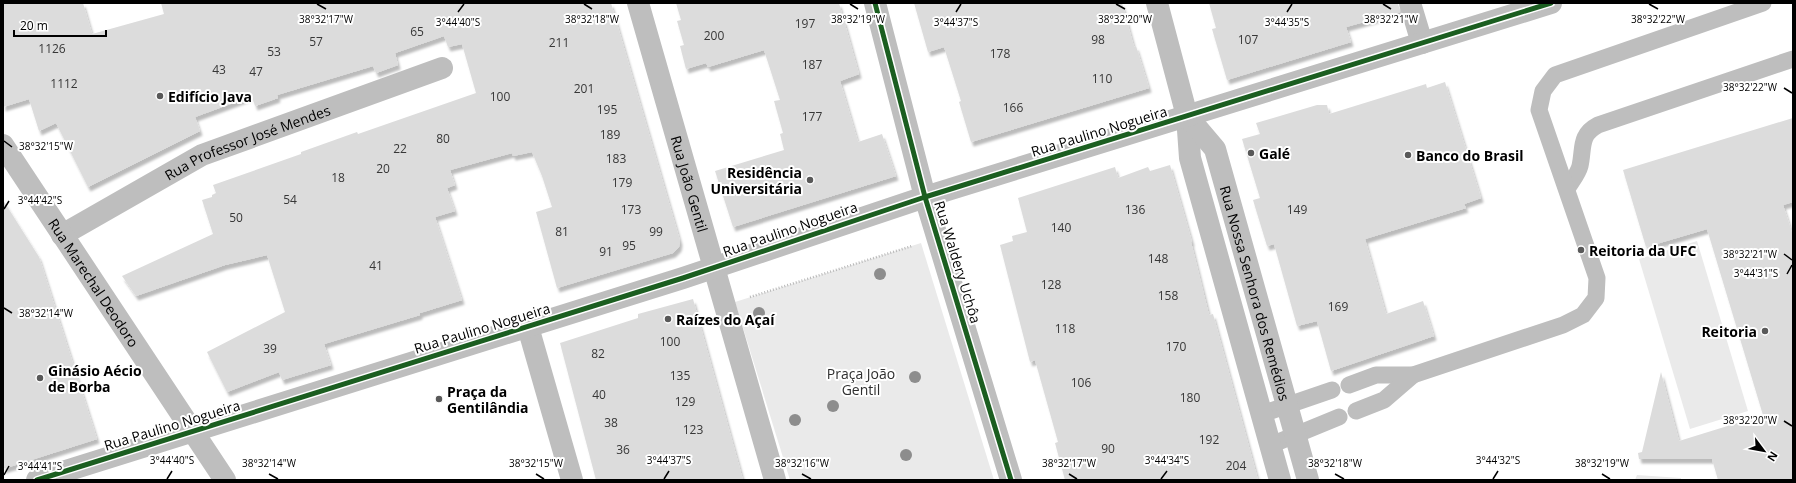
<svg xmlns="http://www.w3.org/2000/svg" width="1796" height="483" font-family="'Open Sans',sans-serif">
	<style>
		.green { fill: #eaeaea }
		.building { fill: #dcdcdc; filter: url(#shadow) }
		.lines { fill: none; stroke-linecap: round; stroke-linejoin: round }
		.path { stroke: #b8b8b8; stroke-width: 2.5; stroke-dasharray: 1 2; stroke-linecap: butt }
		.service { stroke: #bebebe; stroke-width: 17 }
		.minor { stroke: #bebebe; stroke-width: 22 }
		.tertiary { stroke: #bebebe; stroke-width: 22 }
		.cycleway-casing { stroke: #fff; stroke-width: 8 }
		.cycleway { stroke: #1b5e20; stroke-width: 5 }
		.tree { fill: #8d8d8d }
		.ticks { fill: none; stroke: #000; stroke-width: 1.5 }
		.poi-dot { fill: #595959; stroke: #fff; stroke-width: 1.5 }
		.labels { text-anchor: middle; dominant-baseline: central; stroke-width: 4; stroke-linejoin: round; paint-order: stroke }
		.number-label { font-size: 12px; fill: #373737 }
		.poi-label { font-size: 14px; font-weight: bold; fill: #000; stroke: #fff; text-anchor: start }
		.street-label { font-size: 14px; fill: #000; stroke: #fff }
		.park-label { font-size: 14px; fill: #2f2f2f; stroke: #fff }
		.ticks-label { font-size: 10px; text-anchor: middle; fill: #000; stroke: #fff; stroke-width: 4; stroke-linejoin: round; paint-order: stroke }
	</style>
	<defs>
		<filter id="shadow"><feDropShadow dx="2.5" dy="4.5" stdDeviation="1" flood-color="#0004"/></filter>
	</defs>
	<rect width="100%" height="100%" fill="#fff"/>
	<!-- green -->
	<g class="green">
		<path d="M1697,241L1748,411L1690,429L1639,259Z"/>
		<path d="M921,243L994,480H790L735,302Z"/>
		<path d="M1637,475L1681,478V480H1635Z"/>
	</g>
	<!-- building -->
	<g class="building">
		<path d="M3,3H83L92,34L164,14L161,3H611L680,241L679,247L673,253L557,288L536,212L552,207L542,176L532,152L513,156L512,153L450,170L455,185L447,188L455,211L435,217L462,300L420,313V315L324,344L331,365L282,380L279,372L227,392L207,352L285,312L267,255L225,265L136,296L122,276L213,234L202,200L212,197V195L216,193L213,185L301,154V152L357,132L358,134L476,93L462,44L448,47L444,36L395,53L398,65L376,73L373,66L277,95L278,98L255,106L252,96L195,117L200,131L88,187L56,123L39,131L29,99L3,107Z"/>
		<path d="M676,3H839L859,74L840,81L858,142L882,134L896,176L733,227L715,171L784,150L780,134L783,133L774,101L780,100L764,50L708,67L706,63L686,69L680,46L684,45L677,21L681,20Z"/>
		<path d="M914,3H1122L1134,47L1136,46L1149,88L971,142L959,102L961,101L944,47L928,52Z"/>
		<path d="M1209,3H1398L1400,12L1346,27L1351,42L1227,80L1212,29L1216,28Z"/>
		<path d="M1445,82L1481,198L1464,204L1466,208L1365,239L1386,314L1423,301L1434,336L1331,371L1317,321L1297,326L1274,244L1267,246L1253,200L1260,198L1242,139L1260,134L1256,123L1317,105H1327L1329,114L1426,84L1427,88Z"/>
		<path d="M1793,118V202L1783,205L1793,236V480H1718L1712,459H1639L1638,453L1642,452L1661,372L1679,441L1763,415L1707,229L1646,247L1623,170Z"/>
		<path d="M1170,165L1192,242H1191L1209,315L1213,314L1258,480H1065L1055,443L1058,442L1035,360L1030,362L1000,245L1013,241L1012,236L1027,232L1018,198L1115,167L1118,178L1148,167L1150,171Z"/>
		<path d="M3,200L39,257L97,439L3,469Z"/>
		<path d="M693,299L743,480H596L560,343L638,318V314Z"/>
	</g>
	<g class="lines">
		<!-- path -->
		<path class="path" d="M750,297L912,246"/>
		<!-- service -->
		<g class="service">
			<path d="M1567,189C1571,182 1578,174 1580,166C1584,148 1579,135 1598,125L1793,59"/>
			<path d="M1349,385L1376,375H1413L1563,325L1583,315L1596,298L1597,278L1539,110L1543,91L1555,75L1763,3"/>
			<path d="M1356,411L1384,400L1413,375"/>
			<path d="M1262,414L1332,390"/>
			<path d="M1271,445L1339,417"/>
		</g>
		<!-- minor -->
		<g class="minor">
			<path id="s1" d="M638,3L775,480"/>
			<path d="M875,3L925,197L1011,480"/>
			<path d="M1157,3L1187,116L1190,158L1280,480"/>
			<path d="M1410,3L1422,43"/>
			<path id="s2" d="M1187,116L1215,149L1308,480"/>
			<path id="s3" d="M62,235L202,155L442,68"/>
			<path d="M528,327L572,480"/>
			<path d="M37,480L683,278L925,197L1551,3"/>
		</g>
		<!-- tertiary -->
		<path class="tertiary" id="s4" d="M3,145L225,480"/>
		<defs>
			<g id="cycleway">
				<path d="M875,3L925,197L1011,480"/>
				<path d="M37,480L683,278L925,197L1551,3"/>
			</g>
		</defs>
		<!-- cycleway casing -->
		<use href="#cycleway" class="cycleway-casing"/>
		<!-- cycleway -->
		<use href="#cycleway" class="cycleway"/>
	</g>
	<!-- trees -->
	<g class="tree">
		<circle cx="880" cy="274" r="6"/>
		<circle cx="759" cy="313" r="6"/>
		<circle cx="915" cy="377" r="6"/>
		<circle cx="833" cy="406" r="6"/>
		<circle cx="795" cy="420" r="6"/>
		<circle cx="906" cy="455" r="6"/>
	</g>
	<!-- ticks -->
	<path class="ticks" d="M317,4L326,9M584,4L592,9M850,4L858,9M1116,4L1125,9M1383,4L1391,9M1649,4L1658,9M458,12L464,4M956,12L961,4M1287,12L1292,4M1784,88L1792,93M4,141L12,147M4,209L9,201M1784,254L1792,260M1787,274L1792,265M4,308L12,313M1784,421L1792,426M269,474L278,479M536,474L544,479M802,474L811,479M1069,474L1077,479M1335,474L1344,479M1602,474L1610,479M4,475L9,466M167,479L172,471M664,479L669,471M1161,479L1167,471M1493,479L1498,471"/>
	<!-- markers -->
	<g class="poi-dot">
		<circle cx="160" cy="96" r="4"/>
		<circle cx="1251" cy="153" r="4"/>
		<circle cx="1408" cy="155" r="4"/>
		<circle cx="810" cy="180" r="4"/>
		<circle cx="1581" cy="250" r="4"/>
		<circle cx="668" cy="319" r="4"/>
		<circle cx="1765" cy="331" r="4"/>
		<circle cx="40" cy="378" r="4"/>
		<circle cx="439" cy="399" r="4"/>
	</g>
	<g class="labels">
		<!-- number labels -->
		<g class="number-label">
			<text x="805" y="23">197</text>
			<text x="417" y="31">65</text>
			<text x="714" y="35">200</text>
			<text x="1098" y="39">98</text>
			<text x="1248" y="39">107</text>
			<text x="316" y="41">57</text>
			<text x="559" y="42">211</text>
			<text x="52" y="48">1126</text>
			<text x="274" y="51">53</text>
			<text x="1000" y="53">178</text>
			<text x="812" y="64">187</text>
			<text x="219" y="69">43</text>
			<text x="256" y="71">47</text>
			<text x="1102" y="78">110</text>
			<text x="64" y="83">1112</text>
			<text x="584" y="88">201</text>
			<text x="500" y="96">100</text>
			<text x="1013" y="107">166</text>
			<text x="607" y="109">195</text>
			<text x="812" y="116">177</text>
			<text x="610" y="134">189</text>
			<text x="443" y="138">80</text>
			<text x="400" y="148">22</text>
			<text x="616" y="158">183</text>
			<text x="383" y="168">20</text>
			<text x="338" y="177">18</text>
			<text x="622" y="182">179</text>
			<text x="290" y="199">54</text>
			<text x="631" y="209">173</text>
			<text x="1135" y="209">136</text>
			<text x="1297" y="209">149</text>
			<text x="236" y="217">50</text>
			<text x="1061" y="227">140</text>
			<text x="562" y="231">81</text>
			<text x="656" y="231">99</text>
			<text x="629" y="245">95</text>
			<text x="606" y="251">91</text>
			<text x="1158" y="258">148</text>
			<text x="376" y="265">41</text>
			<text x="1051" y="284">128</text>
			<text x="1168" y="295">158</text>
			<text x="1338" y="306">169</text>
			<text x="1065" y="328">118</text>
			<text x="670" y="341">100</text>
			<text x="1176" y="346">170</text>
			<text x="270" y="348">39</text>
			<text x="598" y="353">82</text>
			<text x="680" y="375">135</text>
			<text x="1081" y="382">106</text>
			<text x="599" y="394">40</text>
			<text x="1190" y="397">180</text>
			<text x="685" y="401">129</text>
			<text x="611" y="422">38</text>
			<text x="693" y="429">123</text>
			<text x="1209" y="439">192</text>
			<text x="1108" y="448">90</text>
			<text x="623" y="449">36</text>
			<text x="1236" y="465">204</text>
		</g>
		<!-- poi labels -->
		<g class="poi-label">
			<text x="168" y="96">Edifício Java</text>
			<text x="1259" y="153">Galé</text>
			<text x="1416" y="155">Banco do Brasil</text>
			<text x="802" y="172" text-anchor="end">Residência<tspan x="802" dy="16">Universitária</tspan></text>
			<text x="1589" y="250">Reitoria da UFC</text>
			<text x="676" y="319">Raízes do Açaí</text>
			<text x="1757" y="331" text-anchor="end">Reitoria</text>
			<text x="48" y="370">Ginásio Aécio<tspan x="48" dy="16">de Borba</tspan></text>
			<text x="447" y="391">Praça da<tspan x="447" dy="16">Gentilândia</tspan></text>
		</g>
		<!-- street labels -->
		<g class="street-label">
			<text transform="translate(1099 131) rotate(-17)">Rua Paulino Nogueira</text>
			<text stroke="none"><textPath href="#s3" startOffset="208">Rua Professor José Mendes</textPath></text>
			<text stroke="none"><textPath href="#s1" startOffset="188">Rua João Gentil</textPath></text>
			<text transform="translate(790 229) rotate(-19)">Rua Paulino Nogueira</text>
			<text transform="translate(958 262) rotate(73)">Rua Waldery Uchôa</text>
			<text stroke="none"><textPath href="#s4" startOffset="165">Rua Marechal Deodoro</textPath></text>
			<text stroke="none"><textPath href="#s2" startOffset="193">Rua Nossa Senhora dos Remédios</textPath></text>
			<text transform="translate(482 328) rotate(-17)">Rua Paulino Nogueira</text>
			<text transform="translate(172 425) rotate(-17)">Rua Paulino Nogueira</text>
		</g>
		<!-- park labels -->
		<g class="park-label">
			<text x="861" y="373">Praça João<tspan x="861" dy="16">Gentil</tspan></text>
		</g>
	</g>
	<g class="ticks-label">
		<text x="1391" y="23">38°32'21"W</text>
		<text x="1658" y="23">38°32'22"W</text>
		<text x="326" y="23">38°32'17"W</text>
		<text x="592" y="23">38°32'18"W</text>
		<text x="858" y="23">38°32'19"W</text>
		<text x="1125" y="23">38°32'20"W</text>
		<text x="458" y="26">3°44'40"S</text>
		<text x="956" y="26">3°44'37"S</text>
		<text x="1287" y="26">3°44'35"S</text>
		<text x="1750" y="91">38°32'22"W</text>
		<text x="46" y="150">38°32'15"W</text>
		<text x="40" y="204">3°44'42"S</text>
		<text x="1750" y="258">38°32'21"W</text>
		<text x="1756" y="277">3°44'31"S</text>
		<text x="46" y="317">38°32'14"W</text>
		<text x="1750" y="424">38°32'20"W</text>
		<text x="172" y="464">3°44'40"S</text>
		<text x="669" y="464">3°44'37"S</text>
		<text x="1167" y="464">3°44'34"S</text>
		<text x="1498" y="464">3°44'32"S</text>
		<text x="269" y="467">38°32'14"W</text>
		<text x="536" y="467">38°32'15"W</text>
		<text x="802" y="467">38°32'16"W</text>
		<text x="1069" y="467">38°32'17"W</text>
		<text x="1335" y="467">38°32'18"W</text>
		<text x="1602" y="467">38°32'19"W</text>
		<text x="40" y="470">3°44'41"S</text>
	</g>
	<!-- border -->
	<rect width="1796" height="483" fill="none" stroke="#000000" stroke-width="8"/>
	<!-- north arrow -->
	<g transform="translate(1764 451) rotate(122)" stroke="#ffffff" stroke-width="3" paint-order="stroke">
	<path d="M0-3L7 15L0 10L-7 15Z" fill="#000000"/>
	<text y="-6" font-size="11" font-weight="bold" text-anchor="middle" fill="#000000">N</text>
	</g>
	<!-- scale -->
	<path d="M14 30v6h92v-6" fill="none" stroke="#000000" stroke-width="2"/>
	<text x="20" y="30" font-size="12" fill="#000000" stroke="#ffffff" stroke-width="3" paint-order="stroke">20 m</text>
</svg>
